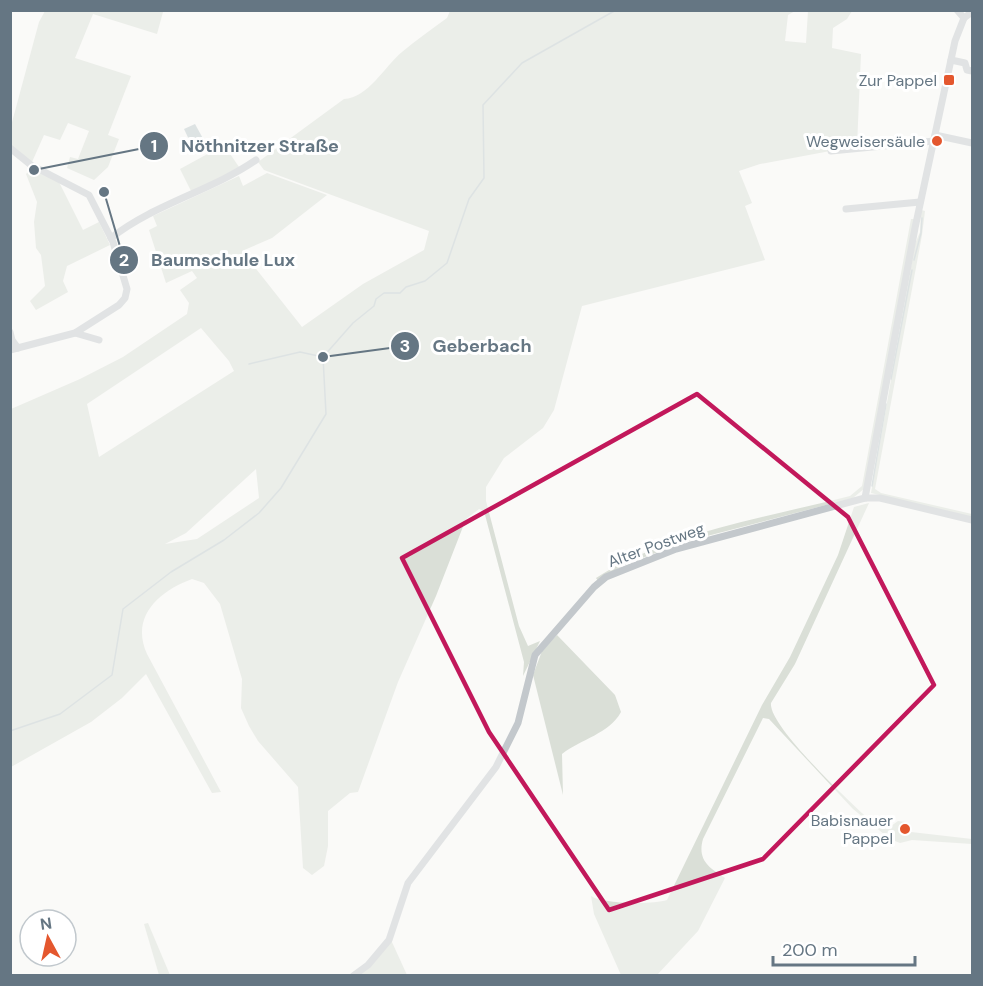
<svg xmlns="http://www.w3.org/2000/svg" width="983" height="986" font-family="'DM Sans',sans-serif">
	<style>
		.green { fill: #dadfd7; fill-rule: evenodd }
		.water { fill: #bbc7cb }
		.lines { fill: none; stroke-linecap: round; stroke-linejoin: round }
		.stream { stroke: #bbc7cb; stroke-width: 1.5 }
		.minor { stroke: #c3c8cc; stroke-width: 7 }
		.marked { fill: none; stroke: #c2185b; stroke-width: 4.5; stroke-linejoin: round }
		.poi-dot { fill: #e4572e; stroke: #fff; stroke-width: 2 }
		.labels { text-anchor: middle; dominant-baseline: central; stroke-width: 6; stroke-linejoin: round; paint-order: stroke }
		.poi-label { font-size: 16px; fill: #657683; stroke: #fff; text-anchor: end }
		.street-label { font-size: 16px; fill: #657683; stroke: #fff }
		.leader { fill: none; stroke: #657683; stroke-width: 2 }
		.callout-dot { fill: #657683; stroke: #fff; stroke-width: 2 }
		.mark-label { font-size: 18px; text-anchor: middle; font-weight: bold; fill: #fff }
		.callout-label { font-size: 18px; text-anchor: middle; font-weight: bold; fill: #657683; stroke: #fff; stroke-width: 6; stroke-linejoin: round; paint-order: stroke }
	</style>
	<rect width="100%" height="100%" fill="#fafaf8"/>
	<!-- green -->
	<g class="green">
		<path d="M45,11L163,12L157,34L93,14L75,58L131,76L108,135L119,139L108,167L94,180L67,168L70,157L78,159L89,131L68,123L60,140L44,135L32,162L11,145V126L39,22Z"/>
		<path d="M450,11H795L788,15L785,41L806,43L808,11H852L847,19L833,28L832,48L861,54L857,146L760,164L739,171L752,203L745,206L765,260L582,306L554,410L543,428L504,458L486,487V501L519,626L528,646L540,641L523,676L524,662L484,511L479,509L466,519L436,596L398,682L358,792L350,793L328,811V846L324,866L312,875L303,868L298,787L258,741L249,726L241,708L242,679L220,604L204,583L192,579C159,591 130,617 147,654L221,792L212,793L146,674L122,698L91,722L11,767V409L80,379L123,357L187,314L189,303L180,290L197,278L192,271L166,283L149,230L157,226L153,216L239,176L243,186L267,173L327,195L272,238L242,251L302,327L363,284L424,250L429,231L264,170L258,162L344,99C368,98 385,66 402,52C416,40 432,29 447,18ZM201,328L229,361L234,371L99,457L87,404ZM256,469L259,498L197,539L165,544L186,533Z"/>
		<path d="M224,145L239,167L192,193L180,169Z"/>
		<path d="M32,168L59,182L83,230L99,222L110,245L67,266L63,281L68,292L36,310L30,301L45,286L41,255L36,248L34,222L37,202L26,174Z"/>
		<path d="M921,210L925,211L922,235L875,489L881,493L972,514V517L871,493L915,244L920,232Z"/>
		<path d="M911,219H914L865,488L853,498L684,542L624,565L598,581L596,578C663,534 772,516 850,496L862,486Z"/>
		<path d="M869,503L795,664L771,703C768,726 853,805 873,823L887,829L898,821L905,822L911,832L972,839V844L912,840L900,843L890,839L853,809L769,719L763,718L703,839C697,860 709,868 725,878L698,931L657,975H621L594,914L591,896C603,904 652,905 667,900L762,705L790,657L838,555L854,507Z"/>
		<path d="M557,635L615,695L621,712C609,734 581,739 562,754L563,795L533,675L542,651Z"/>
		<path d="M148,923L170,975H159L144,924Z"/>
		<path d="M391,940L407,975L358,976Z"/>
	</g>
	<!-- water -->
	<path class="water" d="M195,124L206,144L194,150L184,129Z"/>
	<g class="lines">
		<!-- stream -->
		<g class="stream">
			<path d="M914,260L921,233L922,218"/>
			<path d="M249,364L300,352L323,357"/>
			<path d="M891,379L912,270"/>
			<path d="M872,486L886,404"/>
			<path d="M10,731L60,714L112,675L123,609L171,572L224,540L259,513L281,488L326,414L323,357L353,323L374,306L376,299L384,293H400L406,287L425,281L447,263L469,199L484,178L483,105L522,63L616,10"/>
		</g>
		<!-- minor -->
		<g class="minor">
			<path d="M957,10L964,18"/>
			<path d="M951,60L965,63L967,70L972,71"/>
			<path d="M935,135L972,143"/>
			<path d="M10,148L31,165L89,195L113,242L127,289L125,298L119,305L75,333L10,350"/>
			<path d="M831,151L934,141"/>
			<path d="M846,209L920,202"/>
			<path d="M111,238C154,204 211,191 256,160"/>
			<path d="M10,332L12,340L18,348"/>
			<path d="M75,333L99,340"/>
			<path d="M865,498L915,228L955,41L964,18L972,12"/>
			<path d="M353,976L368,965L389,940L408,883L496,767L518,723L535,655L594,587L606,577L676,549L865,498H880L972,520"/>
		</g>
	</g>
	<!-- marked area -->
	<path d="M0 0H983V986H0ZM697,394L848,517L934,685L763,859L609,910L489,732L402,558Z" fill="#fafaf8" fill-opacity=".55" fill-rule="evenodd"/>
	<path class="marked" d="M697,394L848,517L934,685L763,859L609,910L489,732L402,558Z"/>
	<!-- markers -->
	<g class="poi-dot">
		<rect x="943" y="74" width="12" height="12" rx="3"/>
		<circle cx="937" cy="141" r="6"/>
		<circle cx="905" cy="829" r="6"/>
	</g>
	<g class="labels">
		<!-- poi labels -->
		<g class="poi-label">
			<text x="937" y="80">Zur Pappel</text>
			<text x="925" y="141">Wegweisersäule</text>
			<text x="893" y="820">Babisnauer<tspan x="893" dy="18">Pappel</tspan></text>
		</g>
		<!-- street labels -->
		<g class="street-label">
			<text transform="translate(656 545) rotate(-20)">Alter Postweg</text>
		</g>
	</g>
	<!-- callouts -->
	<path class="leader" d="M34 170L154 146M104 192L124 260M323 357L405 346"/>
	<g class="callout-dot">
		<circle cx="34" cy="170" r="6"/>
		<circle cx="104" cy="192" r="6"/>
		<circle cx="323" cy="357" r="6"/>
		<circle cx="154" cy="146" r="15"/>
		<circle cx="124" cy="260" r="15"/>
		<circle cx="405" cy="346" r="15"/>
	</g>
	<g class="mark-label">
		<text x="154" y="152">1</text>
		<text x="124" y="266">2</text>
		<text x="405" y="352">3</text>
	</g>
	<g class="callout-label">
		<text x="260" y="152">Nöthnitzer Straße</text>
		<text x="223" y="266">Baumschule Lux</text>
		<text x="482" y="352">Geberbach</text>
	</g>
	<!-- border -->
	<rect width="983" height="986" fill="none" stroke="#657683" stroke-width="24"/>
	<!-- north arrow -->
	<g transform="translate(48 938) rotate(352)"><circle r="28" fill="#ffffff" stroke="#c1c8cd" stroke-width="1.5"/>
	<path d="M0-4.5L10 22L0 15L-10 22Z" fill="#e4572e"/>
	<text y="-9" font-size="16" font-weight="bold" text-anchor="middle" fill="#657683">N</text>
	</g>
	<!-- scale -->
	<path d="M773 956v9h142v-9" fill="none" stroke="#657683" stroke-width="3"/>
	<text x="782" y="956" font-size="18" fill="#657683" stroke="#ffffff" stroke-width="4.5" paint-order="stroke">200 m</text>
</svg>
